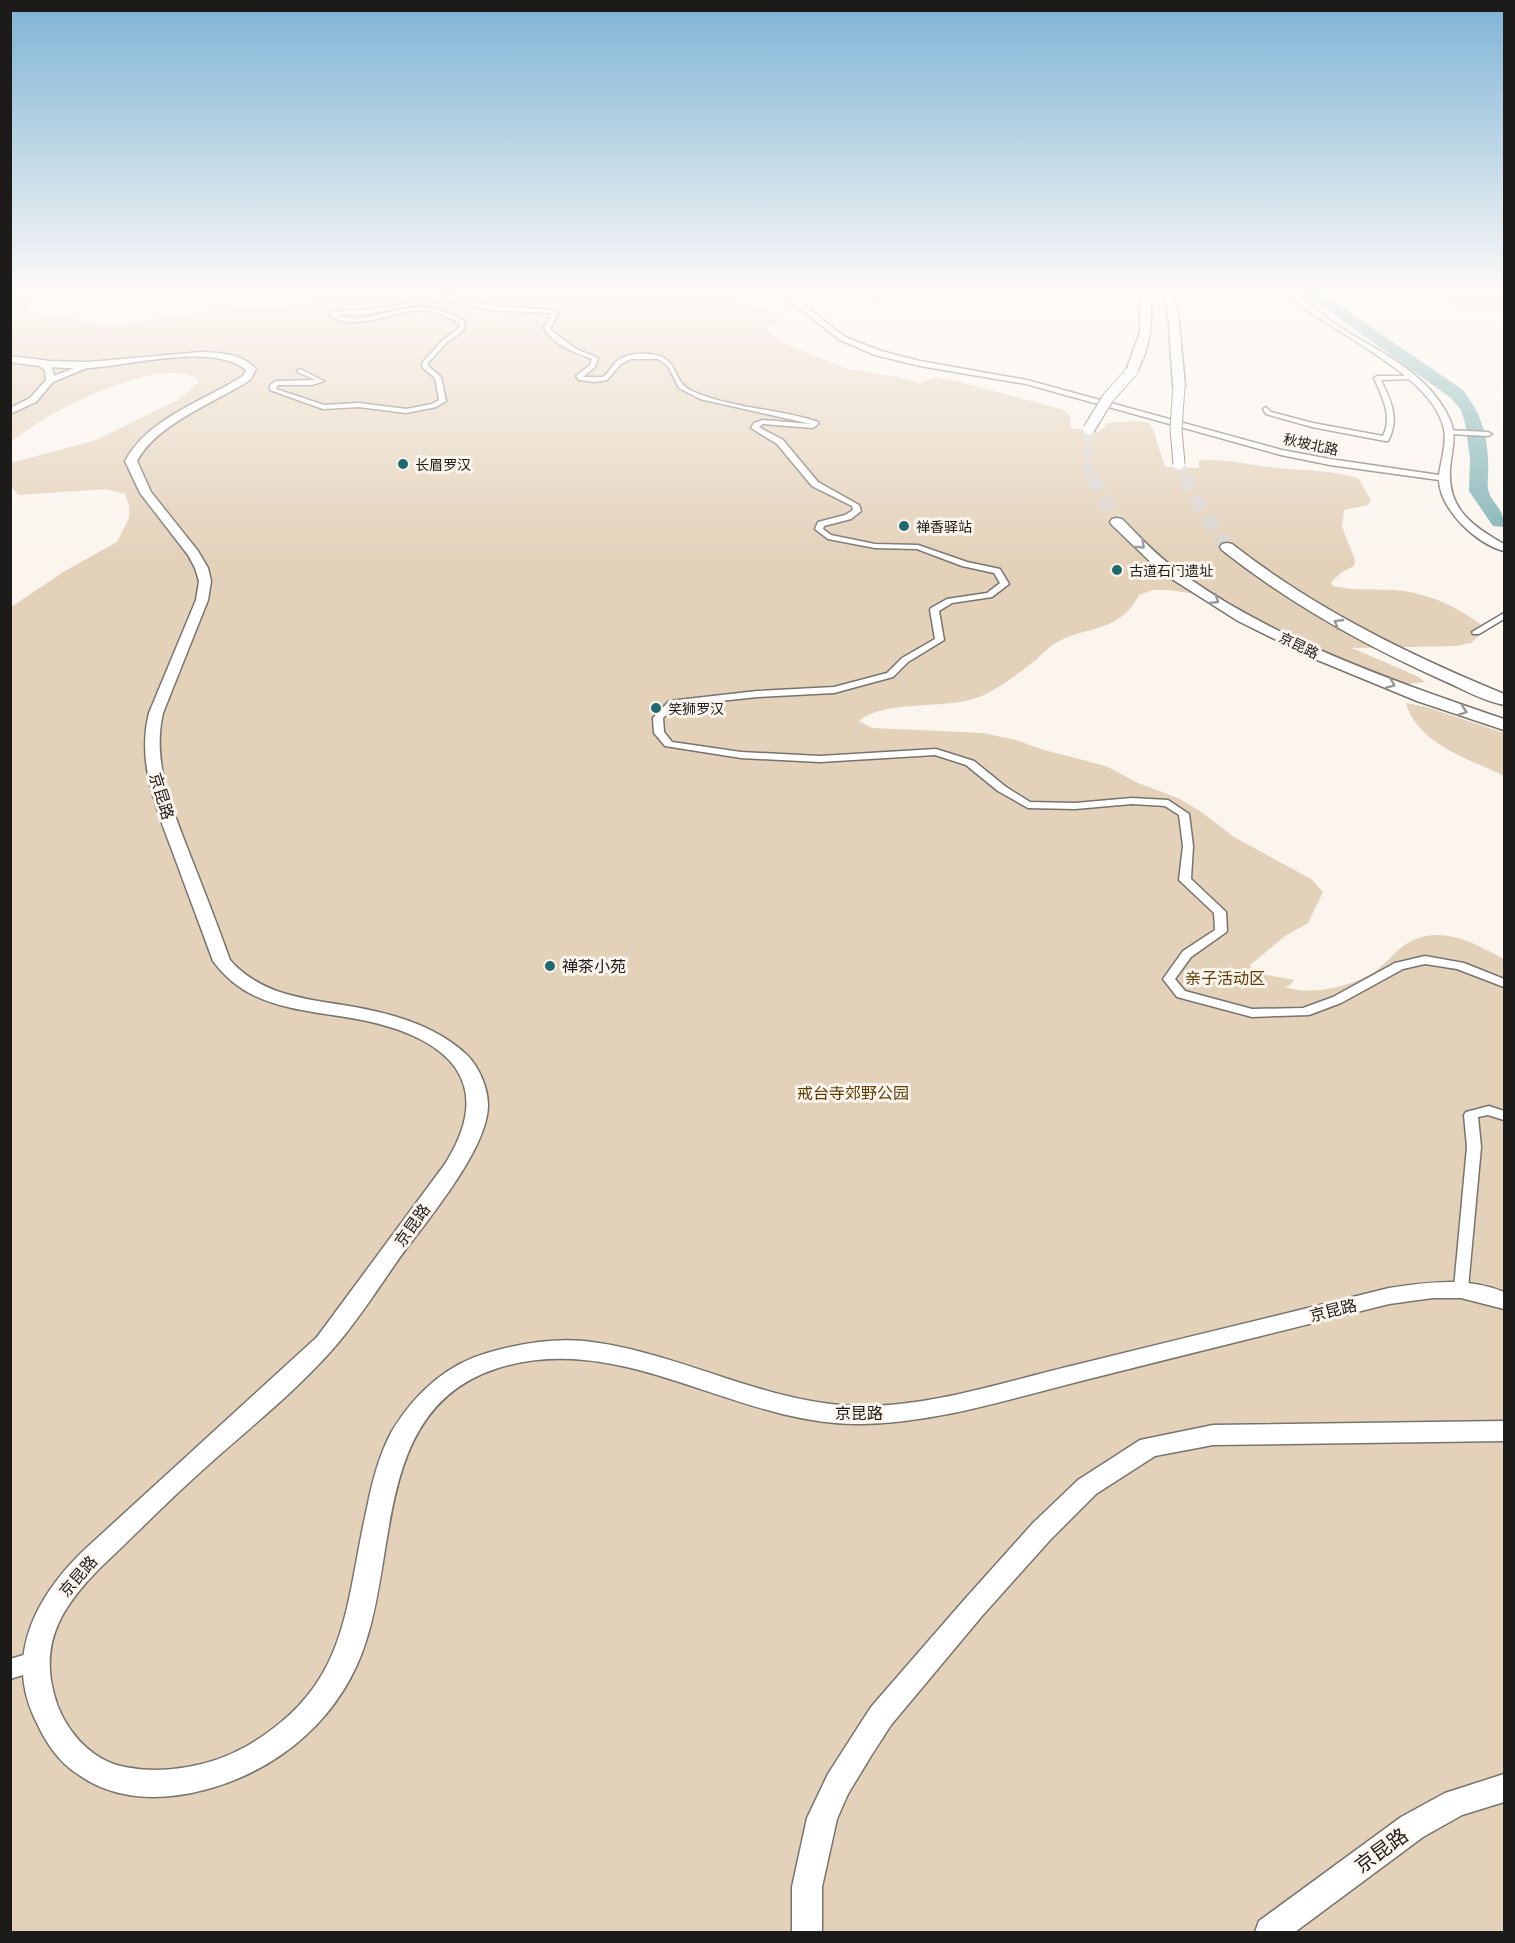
<svg xmlns="http://www.w3.org/2000/svg" width="1515" height="1943" font-family="'Open Sans','Noto Sans SC',sans-serif">
	<style>
		.green { fill: #e3d1b9 }
		.lines { fill: none; stroke-linecap: round; stroke-linejoin: round }
		.river { fill: #7eb2b5; fill-rule: evenodd }
		.trunk-tunnel-far1 { stroke: #dad4ce; stroke-width: 11; stroke-dasharray: 11 6; stroke-linecap: butt }
		.trunk-tunnel { stroke: #dad4ce; stroke-width: 15; stroke-dasharray: 15 8; stroke-linecap: butt }
		.minor-casing { stroke: #78736d; stroke-width: 3 }
		.tertiary-casing { stroke: #78736d; stroke-width: 3 }
		.secondary-casing { stroke: #78736d; stroke-width: 3 }
		.trunk-casing { stroke: #78736d; stroke-width: 3 }
		.minor { fill: #fff; fill-rule: evenodd }
		.tertiary { fill: #fff; fill-rule: evenodd }
		.secondary { fill: #fff; fill-rule: evenodd }
		.trunk { fill: #fff; fill-rule: evenodd }
		.trunk-bridge-casing { stroke: #78736d; stroke-width: 13; stroke-linecap: butt }
		.trunk-bridge { stroke: #fff; stroke-width: 11 }
		.oneway { stroke: #999898 }
		.poi-dot { fill: #1e6a6e; stroke: #fbf5ee; stroke-width: 2 }
		.labels { text-anchor: middle; dominant-baseline: central; stroke-width: 6; stroke-linejoin: round; paint-order: stroke }
		.far-street-label { font-size: 14px; fill: #1d1b19; stroke: #fbf5ee }
		.far-poi-label { font-size: 14px; fill: #1d1b19; stroke: #fbf5ee; text-anchor: start }
		.street-label { font-size: 16px; fill: #1d1b19; stroke: #fbf5ee }
		.poi-label { font-size: 16px; fill: #1d1b19; stroke: #fbf5ee; text-anchor: start }
		.park-label { font-size: 16px; fill: #5f3c00; stroke: #fbf5ee }
		.near-street-label { font-size: 20px; fill: #1d1b19; stroke: #fbf5ee }
	</style>
	<rect width="100%" height="100%" fill="#fbf5ee"/>
	<!-- green -->
	<g class="green">
		<path d="M11,291H39L27,305L29,311L109,326L209,311L269,309L334,298L424,291H647L680,297L709,293L773,312L777,318L774,326L766,327L768,332L791,346L848,369L898,377L920,383L936,377L960,382L1064,410L1070,416L1071,428L1099,432L1108,423L1136,421L1148,423L1153,429L1165,467L1200,468L1198,463L1200,460C1227,459 1252,465 1279,468C1306,471 1332,470 1358,478L1371,500L1368,505L1344,510L1342,527L1355,560L1354,566L1342,572L1331,582L1333,586C1353,591 1373,589 1393,590C1426,592 1457,606 1483,626V632L1471,643L1456,646L1352,648L1419,677L1425,682L1408,684L1348,663L1272,629L1225,599L1170,590H1153L1139,595C1119,634 1085,625 1054,644C1048,648 1042,654 1037,659C1020,672 999,689 979,697C947,710 884,699 859,721L872,728L983,733L1016,740L1044,750L1106,766L1138,783L1178,798L1200,811L1234,837L1311,879L1323,892L1308,923L1285,936L1249,966L1262,974L1294,980L1290,985L1285,987C1312,996 1350,987 1374,972C1394,958 1399,942 1426,936C1454,931 1481,947 1504,959V1932H11V607L65,571L117,542L129,518V506L125,494L107,489L18,495L11,486V463L96,440L178,400L199,382C174,353 77,400 49,416C36,423 24,433 11,441Z"/>
		<path d="M1431,291H1504V308L1463,310L1445,297Z"/>
		<path d="M1406,703L1426,707L1504,733V776C1470,759 1417,744 1406,703Z"/>
	</g>
	<g class="lines">
		<!-- river -->
		<path class="river" d="M1301,291H1318L1463,390C1480,413 1487,431 1488,460C1489,470 1487,480 1488,489C1491,504 1504,506 1504,527L1493,526L1469,491L1470,458L1465,423L1461,410L1451,398Z"/>
		<!-- trunk-tunnel-far1 -->
		<g class="trunk-tunnel-far1">
			<path d="M1089,429L1088,469L1093,478"/>
			<path d="M1179,464L1186,478"/>
		</g>
		<!-- trunk-tunnel -->
		<g class="trunk-tunnel">
			<path d="M1092,476L1117,522"/>
			<path d="M1185,476L1199,505L1227,547"/>
		</g>
		<defs>
			<g id="minor">
				<path d="M447,296L492,306L553,310L558,314L550,328L552,331L576,349L598,358L595,367L583,377H603C608,373 611,368 615,363C623,354 638,353 650,354C681,357 670,381 692,391C732,409 777,408 818,422V424L813,428L763,424L759,427L783,440L818,482L859,505L861,511L851,519L824,526L823,529L831,535L875,544L918,545L967,562L1000,569L1009,584L992,597L952,603L939,611L944,640L908,662L893,677L834,693L757,697L675,706L663,718L664,732L672,742L741,752L820,756L936,749L974,761L1006,787L1030,802L1075,803L1132,798L1168,800L1189,814L1193,846L1191,879L1226,912L1227,931L1225,933L1191,957L1175,979L1185,991L1252,1009L1303,1008L1333,997L1395,963L1425,956L1464,963L1504,979V987L1457,969L1425,964L1403,969L1341,1003L1309,1015L1252,1017L1177,997L1163,979L1183,951L1215,930L1214,913L1179,880L1183,846L1179,815L1165,806L1132,804L1075,809L1028,808L998,791L966,765L935,755L820,762L741,758L665,746L654,733L653,718L669,701L757,691L834,687L887,673L902,658L935,639L930,610L931,608L947,599L987,593L1000,583L994,573L962,566L917,549L875,548L828,539L815,529L818,522L845,515L853,510L852,506L812,486L777,444L751,428L754,423L763,420L811,424L700,399L679,388L668,366L658,359H631L621,364L607,380L595,382L579,380L576,376L590,365L592,359C576,353 552,344 544,328L552,314L549,313L492,310L447,300L426,302L367,314L337,315C365,326 392,307 420,307C436,307 451,314 465,321L463,331L447,342L428,363V366L441,377L446,401L436,407L406,413L359,407L323,409L270,390V385L276,381L315,380L298,372L297,371L300,369L324,381L312,385H278L276,389L324,405L359,403L406,409L432,404L439,400L435,378L423,368L422,363L443,340L458,329L460,323C447,317 434,310 420,310C390,311 357,333 329,315C340,308 353,311 366,310C393,308 420,299 447,296Z"/>
				<path d="M1412,376L1413,377L1410,379L1381,380C1391,401 1400,419 1388,441H1385L1312,427L1266,414L1263,409L1266,407L1271,412L1313,423L1383,436C1393,416 1382,397 1374,378L1377,376Z"/>
				<path d="M1446,430L1488,432L1492,434L1488,436L1449,434L1445,432Z"/>
				<path d="M1504,613V619L1479,634H1473L1472,632Z"/>
				<path d="M1489,1106L1504,1111V1120L1488,1115L1478,1117L1481,1147L1468,1288L1466,1292L1461,1293L1456,1292L1454,1288L1467,1147L1464,1115L1466,1112Z"/>
			</g>
			<g id="tertiary">
				<path d="M766,291H776L800,302L845,337L881,351L920,361L1027,380L1282,450L1330,459L1439,475C1441,460 1447,444 1444,429C1433,373 1325,331 1284,291C1299,291 1322,315 1336,325C1377,351 1429,372 1450,420C1456,433 1453,446 1451,460C1444,505 1468,524 1504,544V551C1477,544 1440,510 1439,480L1330,465L1281,455L1026,384L920,366L875,355L840,340L799,308Z"/>
				<path d="M860,291H869L879,298L872,300Z"/>
				<path d="M39,362H45L52,367L54,376L87,363L94,365L53,382L36,402L10,414V408L30,398L46,380L45,370L39,366Z"/>
				<path d="M34,1652L42,1655L45,1662L42,1669L10,1679V1659Z"/>
			</g>
			<g id="secondary">
				<path d="M201,352C221,353 241,353 256,369L250,380C216,402 156,424 137,461L151,492L198,551L208,568L211,581L208,600L163,713C151,765 174,812 192,860C205,893 218,926 230,960C260,994 301,998 343,1005C387,1012 434,1024 467,1055C479,1067 488,1088 488,1105C488,1150 424,1224 398,1260C377,1290 356,1323 332,1350C294,1393 248,1429 206,1467C170,1499 136,1534 101,1567C65,1603 39,1640 54,1694C62,1727 90,1761 125,1767C165,1775 212,1766 247,1746C350,1686 344,1609 367,1508C372,1482 379,1455 392,1431C414,1395 445,1365 487,1353C518,1344 551,1338 584,1341C677,1351 760,1402 854,1406C929,1408 1003,1382 1075,1365C1179,1339 1284,1314 1389,1288C1429,1282 1466,1277 1504,1292V1309L1461,1298H1433L1389,1304C1286,1330 1183,1355 1081,1381C1009,1399 936,1423 861,1424C736,1426 624,1329 498,1368C378,1406 397,1542 367,1638C344,1715 281,1770 204,1790C162,1801 116,1801 79,1775C57,1761 45,1741 34,1717C5,1654 37,1596 83,1551L317,1337L445,1164C497,1082 448,1039 367,1021C330,1013 289,1012 255,996C238,988 224,976 213,961C201,928 188,894 176,861C158,812 136,765 149,713L196,600L199,581L195,568L188,555L140,493L125,461C148,418 204,401 243,376L246,370C213,342 129,366 88,368C62,369 36,366 10,362V356L50,361L89,362Z"/>
				<path d="M1504,1421V1441L1213,1445L1155,1456L1096,1494L1051,1539L982,1616L891,1725L871,1756L848,1794L837,1819L822,1887V1932H792V1887L807,1818L828,1774L851,1738L871,1707L964,1600L1033,1523L1078,1480L1140,1440L1213,1425Z"/>
				<path d="M1504,1774V1802L1462,1815L1423,1837L1295,1932H1255L1259,1921L1401,1817L1445,1793Z"/>
			</g>
			<g id="trunk">
				<path d="M1140,291H1150C1153,320 1151,348 1136,373L1132,374L1126,371L1140,332Z"/>
				<path d="M1161,291H1171L1178,312L1185,386L1179,389L1173,386L1168,312Z"/>
				<path d="M1117,518L1122,519C1138,535 1154,553 1172,566C1267,638 1393,681 1504,719V730L1417,701L1315,659L1238,621L1161,572L1112,525L1110,522L1112,519Z"/>
				<path d="M1227,543L1232,544C1315,609 1407,654 1504,694V705C1483,701 1461,688 1440,679C1362,644 1289,603 1222,550L1220,547L1222,544Z"/>
			</g>
		</defs>
		<!-- minor casing -->
		<use href="#minor" class="minor-casing"/>
		<!-- tertiary casing -->
		<use href="#tertiary" class="tertiary-casing"/>
		<!-- secondary casing -->
		<use href="#secondary" class="secondary-casing"/>
		<!-- trunk casing -->
		<use href="#trunk" class="trunk-casing"/>
		<!-- minor -->
		<use href="#minor" class="minor"/>
		<!-- tertiary -->
		<use href="#tertiary" class="tertiary"/>
		<!-- secondary -->
		<use href="#secondary" class="secondary"/>
		<!-- trunk -->
		<use href="#trunk" class="trunk"/>
		<defs>
			<g id="trunk-bridge">
				<path d="M1179,386L1176,429L1179,464"/>
				<path d="M1089,429L1108,398L1132,371"/>
			</g>
		</defs>
		<!-- trunk-bridge casing -->
		<use href="#trunk-bridge" class="trunk-bridge-casing"/>
		<!-- trunk-bridge -->
		<use href="#trunk-bridge" class="trunk-bridge"/>
	</g>
	<!-- one-way arrows -->
	<defs><path id="oneway-chevron" d="M-2-3.5L2.5 0L-2 3.5" fill="none" stroke-width="1.6" stroke-linecap="round" stroke-linejoin="round" transform="scale(1.5)"/></defs>
	<g class="oneway">
		<use href="#oneway-chevron" transform="translate(1141 545) rotate(43)"/>
		<use href="#oneway-chevron" transform="translate(1215 600) rotate(32)"/>
		<use href="#oneway-chevron" transform="translate(1338 623) rotate(-150)"/>
		<use href="#oneway-chevron" transform="translate(1391 684) rotate(22)"/>
		<use href="#oneway-chevron" transform="translate(1463 711) rotate(19)"/>
	</g>
	<!-- sky -->
	<linearGradient id="sky" x2="0" y2="1"><stop stop-color="#7db3d4"/><stop offset="0.52" stop-color="#fdfaf7"/><stop offset="1" stop-color="#fdfaf7" stop-opacity="0"/></linearGradient>
	<rect width="1515" height="563" fill="url(#sky)"/>
	<!-- markers -->
	<g class="poi-dot">
		<circle cx="403" cy="464" r="6"/>
		<circle cx="904" cy="526" r="6"/>
		<circle cx="1117" cy="570" r="6"/>
		<circle cx="656" cy="708" r="6"/>
		<circle cx="550" cy="966" r="6"/>
	</g>
	<g class="labels">
		<!-- far-street labels -->
		<g class="far-street-label">
			<text transform="translate(1311 444) rotate(12)">秋坡北路</text>
			<text transform="translate(1299 645) rotate(26)">京昆路</text>
		</g>
		<!-- far-poi labels -->
		<g class="far-poi-label">
			<text x="415" y="464">长眉罗汉</text>
			<text x="916" y="526">禅香驿站</text>
			<text x="1129" y="570">古道石门遗址</text>
			<text x="668" y="708">笑狮罗汉</text>
		</g>
		<!-- street labels -->
		<g class="street-label">
			<text transform="translate(162 796) rotate(73)">京昆路</text>
			<text transform="translate(412 1225) rotate(-54)">京昆路</text>
			<text transform="translate(1333 1310) rotate(-14)">京昆路</text>
			<text x="859" y="1413">京昆路</text>
			<text transform="translate(78 1576) rotate(-49)">京昆路</text>
		</g>
		<!-- poi labels -->
		<g class="poi-label">
			<text x="562" y="966">禅茶小苑</text>
		</g>
		<!-- park labels -->
		<g class="park-label">
			<text x="1225" y="978">亲子活动区</text>
			<text x="853" y="1093">戒台寺郊野公园</text>
		</g>
		<!-- near-street labels -->
		<g class="near-street-label">
			<text transform="translate(1381 1850) rotate(-36)">京昆路</text>
		</g>
	</g>
	<!-- border -->
	<rect width="1515" height="1943" fill="none" stroke="#1d1b19" stroke-width="24"/>
</svg>
